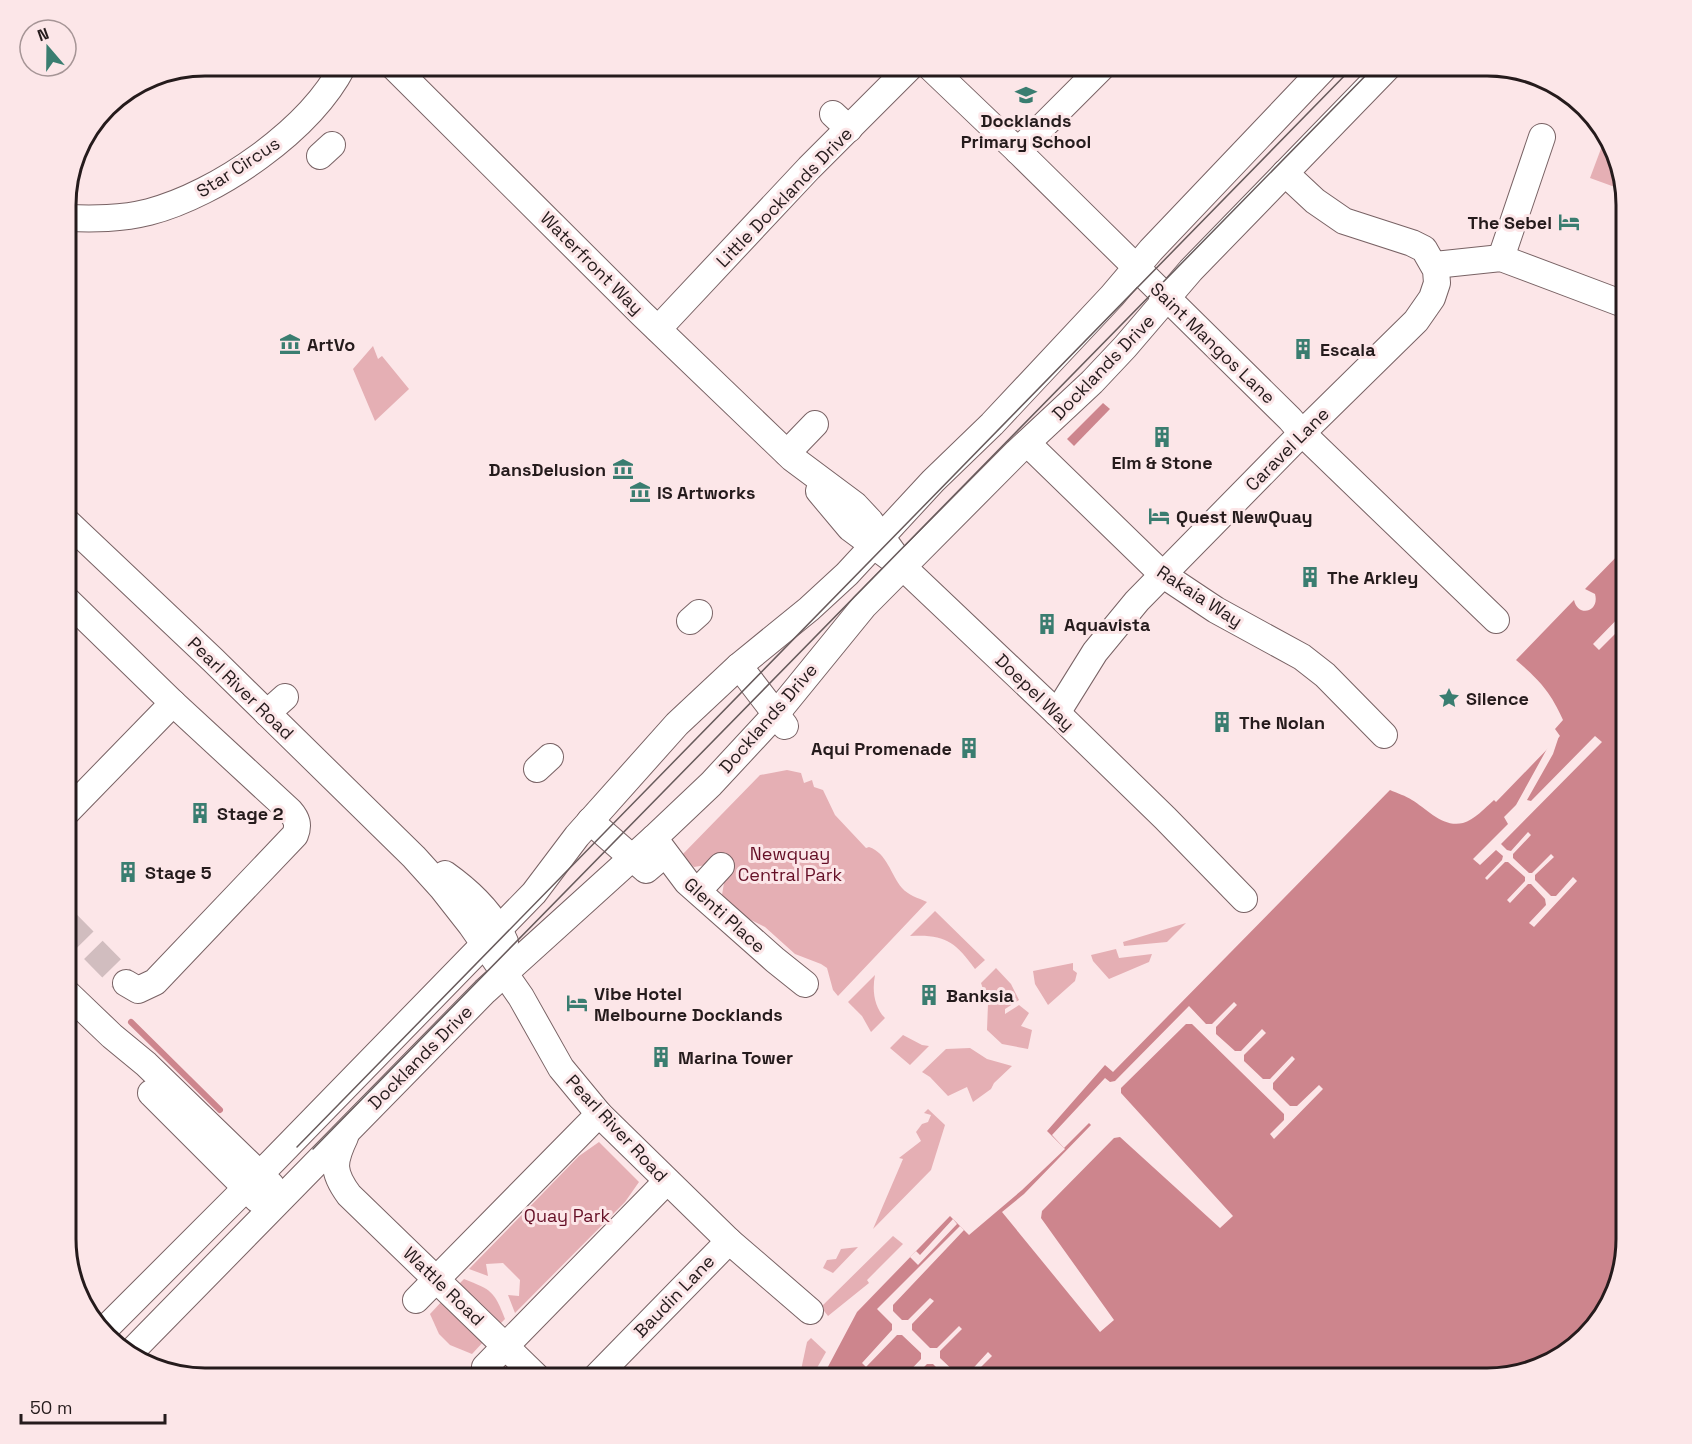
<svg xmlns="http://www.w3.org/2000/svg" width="1692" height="1444" font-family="'Space Grotesk',sans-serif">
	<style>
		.green { fill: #e5afb4 }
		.water { fill: #cd858d }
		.pier { fill: #fce6e8 }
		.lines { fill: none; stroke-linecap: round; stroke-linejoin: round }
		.stream { stroke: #cd858d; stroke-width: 6 }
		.minor-tunnel { stroke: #d1bdbf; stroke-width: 26; stroke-dasharray: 26 13; stroke-linecap: butt }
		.minor-casing { stroke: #786264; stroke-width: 28 }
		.minor { stroke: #fff; stroke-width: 26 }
		.tram { stroke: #685b5c; stroke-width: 1.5 }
		.labels { text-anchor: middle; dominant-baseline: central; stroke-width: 6; stroke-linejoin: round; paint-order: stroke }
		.poi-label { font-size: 18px; font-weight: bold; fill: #251b1c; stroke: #fce6e8; text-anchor: start }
		.street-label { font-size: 18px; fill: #251b1c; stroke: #fce6e8 }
		.park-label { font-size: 18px; fill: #650f26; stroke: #fce6e8 }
		.rim { fill: none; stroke: #251b1c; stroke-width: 3 }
	</style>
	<rect width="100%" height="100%" fill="#fce6e8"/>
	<!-- green -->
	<g class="green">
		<path d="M1605,138L1615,152L1623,190L1590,178Z"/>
		<path d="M373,346L378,359L382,356L409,389L375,421L353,369Z"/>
		<path d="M787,770L801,773L804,783L812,780L814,787L823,790L835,815L866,848L869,847C887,853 891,875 902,888C908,895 918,898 927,902L838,996L833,990L827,968L821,964L795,954L765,927L743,916L722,895L725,877L706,865L694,867L681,856L760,775Z"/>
		<path d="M935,911L985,960L975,969C955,941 944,934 910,936Z"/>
		<path d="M1186,923L1167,942L1124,946L1123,942Z"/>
		<path d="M1116,949L1119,958L1152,954L1149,962L1109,979L1093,961L1091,955Z"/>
		<path d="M1073,963V970L1077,973L1075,981L1048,1005L1035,984L1033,971Z"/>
		<path d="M996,968L1011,984L1019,1000L1005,1009V1014L1019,1005L1029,1013L1021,1026L1032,1030L1028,1049L1002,1044L987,1030L988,1004L981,983Z"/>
		<path d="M875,975C872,990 874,1007 885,1018L871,1032L862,1016L848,1002Z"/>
		<path d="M903,1035L922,1045L929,1046L910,1065L890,1048Z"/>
		<path d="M970,1048L987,1059L1012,1066L994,1083L991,1089L973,1102L967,1087L948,1096L930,1077L922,1072L946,1049Z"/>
		<path d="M928,1109L945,1125L931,1170L873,1229L903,1159L899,1158L921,1141L916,1132L922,1124L928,1122L931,1115L924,1113Z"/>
		<path d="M599,1142L639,1182L625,1202L515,1313L508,1295L519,1296L520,1280L503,1263L486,1264L488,1276L469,1269L579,1156Z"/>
		<path d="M893,1236L903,1244L867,1280L869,1283L828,1316L821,1307Z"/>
		<path d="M858,1247L833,1273L823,1268L827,1260L836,1259L841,1249Z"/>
		<path d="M464,1279C492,1290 494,1291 505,1319L500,1324L459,1284Z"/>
		<path d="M444,1299L485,1340L472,1354L450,1345L439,1334L430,1314Z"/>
		<path d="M811,1338L826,1352L813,1375L801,1370L807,1342Z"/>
	</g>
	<!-- water -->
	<g class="water">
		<path d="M1103,403L1110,409L1074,446L1067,439Z"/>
		<path d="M1626,547V1239L1615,1292L1591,1331L1540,1367L1486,1378H822L857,1312L950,1216L969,1235L1022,1190L1065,1149L1047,1131L1105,1065L1113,1072L1390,790C1397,793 1406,796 1412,800C1427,809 1443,828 1463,823C1474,820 1485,808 1494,800L1496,802L1560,736L1555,729L1563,720C1550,691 1539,680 1516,660L1574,600C1578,618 1600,612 1595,594L1585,589Z"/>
	</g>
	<!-- pier -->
	<g class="pier">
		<path d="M1626,610V634L1623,631H1618L1599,650L1593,644Z"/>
		<path d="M1559,736L1553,754L1527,800L1531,801L1595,736L1602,742L1501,844L1507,850L1511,851L1528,832L1531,835L1513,854V858L1529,873H1532L1551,854L1554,857L1535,875V880L1551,896H1556L1573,877L1577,881L1534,927L1529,923L1546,905L1545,899L1531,884H1528L1510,903L1507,900L1525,881V877L1508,862H1505L1487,880L1485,878L1502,860L1503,856L1496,850L1480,865L1473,859L1508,824L1504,817L1516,805L1548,747Z"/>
		<path d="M1234,1002L1237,1005L1216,1027V1034L1235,1051H1241L1262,1029L1266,1033L1244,1055V1061L1263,1079H1270L1292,1056L1295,1059L1273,1083V1089L1290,1106H1297L1319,1085L1323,1089L1274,1139L1270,1134L1284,1120V1114L1192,1024H1186L1121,1088V1093L1233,1216L1220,1228L1120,1137L1114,1138L1042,1211L1041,1218L1114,1320L1100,1332L1002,1212L1024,1194L1091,1125L1089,1123L1064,1148L1052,1135L1105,1078L1110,1082L1115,1081L1189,1006L1206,1024H1212Z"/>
		<path d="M953,1219L957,1224L918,1265L910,1257L916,1251L920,1255Z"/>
		<path d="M960,1226L964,1230L893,1305V1311L902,1320H908L930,1298L934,1301L912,1324V1330L930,1348H937L959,1326L962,1329L940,1351V1358L959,1376H966L988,1352L992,1356L970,1378H947L933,1364H927L913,1378H903L921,1359V1353L902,1335H897L866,1367L862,1363L892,1330V1324L877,1309Z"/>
	</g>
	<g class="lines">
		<!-- stream -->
		<path class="stream" d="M131,1022L220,1110"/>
		<!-- minor-tunnel -->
		<path class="minor-tunnel" d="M66,922L126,983"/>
		<defs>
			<g id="minor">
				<path d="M393,66L642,314L792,458L855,505L870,521L904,568"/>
				<path d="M929,66L1018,151L1290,419L1302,433L1496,620"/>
				<path d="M833,114L849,129"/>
				<path d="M1018,151L1103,66"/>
				<path d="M320,156L332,145"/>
				<path d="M66,218C94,219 121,219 149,212C218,194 310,130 343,66"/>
				<path d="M1501,258L1542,137"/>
				<path d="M1435,265L1501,258L1626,305"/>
				<path d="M658,329L809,168L911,66"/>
				<path d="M1027,443L1162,574L1216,610L1302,657L1325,675L1384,735"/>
				<path d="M787,453L815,424"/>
				<path d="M819,491L850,528L904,568L1057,713L1165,818L1244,899"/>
				<path d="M66,521L213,660L414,857L442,888L471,925L521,997L561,1068L599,1114L729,1241L810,1311"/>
				<path d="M66,599L173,703L290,811C297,819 299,825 295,835L155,982L138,990L126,983"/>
				<path d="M690,621L699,613"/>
				<path d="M739,666L785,726"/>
				<path d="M267,713L285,697"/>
				<path d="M1057,713L1095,652L1137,601L1302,433L1416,321L1432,298L1437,283L1436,270L1424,249L1412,243L1344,221L1315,201L1285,173"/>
				<path d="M537,769L550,757"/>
				<path d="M66,813L173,703"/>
				<path d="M590,821L646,870L665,854"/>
				<path d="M654,838L687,882L775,960L805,984"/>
				<path d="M445,874C469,891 494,915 505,942"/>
				<path d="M698,891L721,866"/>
				<path d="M66,992L112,1036L146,1064L271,1185"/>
				<path d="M151,1093L257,1199"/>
				<path d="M345,1137C333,1162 332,1172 349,1195L538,1378"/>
				<path d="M416,1300L599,1114"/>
				<path d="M104,1330L272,1162L534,893L577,836L677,724L739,666L809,609L847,574L933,481L992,424L1112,296L1151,250L1326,66"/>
				<path d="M130,1353L485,991L654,838L711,784L776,714L864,606L1017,452L1092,382L1125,347L1191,270L1389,66"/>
				<path d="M485,1367L667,1181"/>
				<path d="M595,1378L729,1241"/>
			</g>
		</defs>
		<!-- minor casing -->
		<use href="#minor" class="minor-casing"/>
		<!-- minor -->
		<use href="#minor" class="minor"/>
		<!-- tram -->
		<g class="tram">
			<path d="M297,1147L1354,66"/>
			<path d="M313,1149L1375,66"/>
		</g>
	</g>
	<!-- icons -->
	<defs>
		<symbol id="school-bare" viewBox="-9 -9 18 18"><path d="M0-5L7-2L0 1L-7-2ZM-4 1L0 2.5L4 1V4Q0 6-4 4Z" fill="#3a7d70" stroke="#fce6e8" stroke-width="2.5" paint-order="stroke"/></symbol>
		<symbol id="hotel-bare" viewBox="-9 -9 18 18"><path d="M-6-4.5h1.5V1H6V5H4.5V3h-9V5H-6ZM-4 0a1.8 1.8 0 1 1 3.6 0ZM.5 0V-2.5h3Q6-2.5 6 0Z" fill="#3a7d70" stroke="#fce6e8" stroke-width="2.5" paint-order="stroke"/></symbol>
		<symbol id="museum-bare" viewBox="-9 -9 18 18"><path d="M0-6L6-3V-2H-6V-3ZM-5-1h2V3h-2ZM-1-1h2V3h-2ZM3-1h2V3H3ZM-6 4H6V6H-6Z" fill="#3a7d70" stroke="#fce6e8" stroke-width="2.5" paint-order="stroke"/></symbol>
		<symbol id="building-bare" viewBox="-9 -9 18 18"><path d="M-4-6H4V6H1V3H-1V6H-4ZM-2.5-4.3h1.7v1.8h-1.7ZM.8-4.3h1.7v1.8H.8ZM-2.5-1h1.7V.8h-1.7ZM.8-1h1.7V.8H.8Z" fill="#3a7d70" stroke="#fce6e8" stroke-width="2.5" paint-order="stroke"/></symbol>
		<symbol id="sight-bare" viewBox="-9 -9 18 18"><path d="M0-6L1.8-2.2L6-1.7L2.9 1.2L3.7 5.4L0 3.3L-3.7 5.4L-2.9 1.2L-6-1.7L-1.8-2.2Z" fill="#3a7d70" stroke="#fce6e8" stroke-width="2.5" paint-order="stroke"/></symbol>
	</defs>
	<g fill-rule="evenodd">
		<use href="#school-bare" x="1011" y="80" width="30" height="30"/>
		<use href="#hotel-bare" x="1554" y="207" width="30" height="30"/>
		<use href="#museum-bare" x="275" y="329" width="30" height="30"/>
		<use href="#building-bare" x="1288" y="334" width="30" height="30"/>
		<use href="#building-bare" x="1147" y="422" width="30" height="30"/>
		<use href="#museum-bare" x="608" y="454" width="30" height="30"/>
		<use href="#museum-bare" x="625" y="477" width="30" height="30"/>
		<use href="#hotel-bare" x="1144" y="501" width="30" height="30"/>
		<use href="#building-bare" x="1295" y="562" width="30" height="30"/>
		<use href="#building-bare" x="1032" y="609" width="30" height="30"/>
		<use href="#sight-bare" x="1434" y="683" width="30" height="30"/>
		<use href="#building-bare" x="1207" y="707" width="30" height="30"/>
		<use href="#building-bare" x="954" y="733" width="30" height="30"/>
		<use href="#building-bare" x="185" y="798" width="30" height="30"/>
		<use href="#building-bare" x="113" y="857" width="30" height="30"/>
		<use href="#building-bare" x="914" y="980" width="30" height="30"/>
		<use href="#hotel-bare" x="562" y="988" width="30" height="30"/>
		<use href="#building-bare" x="646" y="1042" width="30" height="30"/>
	</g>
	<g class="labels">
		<!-- poi labels -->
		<g class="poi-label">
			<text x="1026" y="120" text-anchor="middle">Docklands<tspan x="1026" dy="21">Primary School</tspan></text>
			<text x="1552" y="222" text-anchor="end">The Sebel</text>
			<text x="307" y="344">ArtVo</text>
			<text x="1320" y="349">Escala</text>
			<text x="1162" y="462" text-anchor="middle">Elm &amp; Stone</text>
			<text x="606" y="469" text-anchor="end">DansDelusion</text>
			<text x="657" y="492">IS Artworks</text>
			<text x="1176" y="516">Quest NewQuay</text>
			<text x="1327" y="577">The Arkley</text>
			<text x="1064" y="624">Aquavista</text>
			<text x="1466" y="698">Silence</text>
			<text x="1239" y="722">The Nolan</text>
			<text x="952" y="748" text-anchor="end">Aqui Promenade</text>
			<text x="217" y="813">Stage 2</text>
			<text x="145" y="872">Stage 5</text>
			<text x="594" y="993">Vibe Hotel<tspan x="594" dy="21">Melbourne Docklands</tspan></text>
			<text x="946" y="995">Banksia</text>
			<text x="678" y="1057">Marina Tower</text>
		</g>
		<!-- street labels -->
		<g class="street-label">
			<text transform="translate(238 167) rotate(-33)">Star Circus</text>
			<text transform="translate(784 197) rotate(-46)">Little Docklands Drive</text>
			<text transform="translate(592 263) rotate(45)">Waterfront Way</text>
			<text transform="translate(1213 343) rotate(44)">Saint Mangos Lane</text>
			<text transform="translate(1103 367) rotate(-46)">Docklands Drive</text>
			<text transform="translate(1287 449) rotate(-45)">Caravel Lane</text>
			<text transform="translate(1200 596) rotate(33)">Rakaia Way</text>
			<text transform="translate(241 688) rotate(44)">Pearl River Road</text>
			<text transform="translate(1035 692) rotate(44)">Doepel Way</text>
			<text transform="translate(768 718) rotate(-49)">Docklands Drive</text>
			<text transform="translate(725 915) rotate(42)">Glenti Place</text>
			<text transform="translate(420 1057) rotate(-45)">Docklands Drive</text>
			<text transform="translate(617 1128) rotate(47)">Pearl River Road</text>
			<text transform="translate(444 1286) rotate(44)">Wattle Road</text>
			<text transform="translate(674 1296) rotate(-46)">Baudin Lane</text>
		</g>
		<!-- park labels -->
		<g class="park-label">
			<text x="790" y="853">Newquay<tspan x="790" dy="21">Central Park</tspan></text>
			<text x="567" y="1215">Quay Park</text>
		</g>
	</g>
	<!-- crop -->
	<path d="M0 0H1692V1444H0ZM205 76H1487A129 129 0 0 1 1616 205V1239A129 129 0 0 1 1487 1368H205A129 129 0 0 1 76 1239V205A129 129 0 0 1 205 76Z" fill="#fce6e8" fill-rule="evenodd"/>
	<path class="rim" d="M205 76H1487A129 129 0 0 1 1616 205V1239A129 129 0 0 1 1487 1368H205A129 129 0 0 1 76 1239V205A129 129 0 0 1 205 76Z"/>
	<!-- north arrow -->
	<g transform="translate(48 48) rotate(340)"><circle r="28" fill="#fce6e8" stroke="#a69596" stroke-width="1.5"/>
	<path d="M0-4.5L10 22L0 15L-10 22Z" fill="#3a7d70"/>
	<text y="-9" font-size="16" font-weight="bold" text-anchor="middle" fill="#251b1c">N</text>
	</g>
	<!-- scale -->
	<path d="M21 1414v9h144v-9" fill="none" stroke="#251b1c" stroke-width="3"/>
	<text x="30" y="1414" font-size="18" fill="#251b1c" stroke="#fce6e8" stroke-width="4.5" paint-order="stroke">50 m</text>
</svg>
